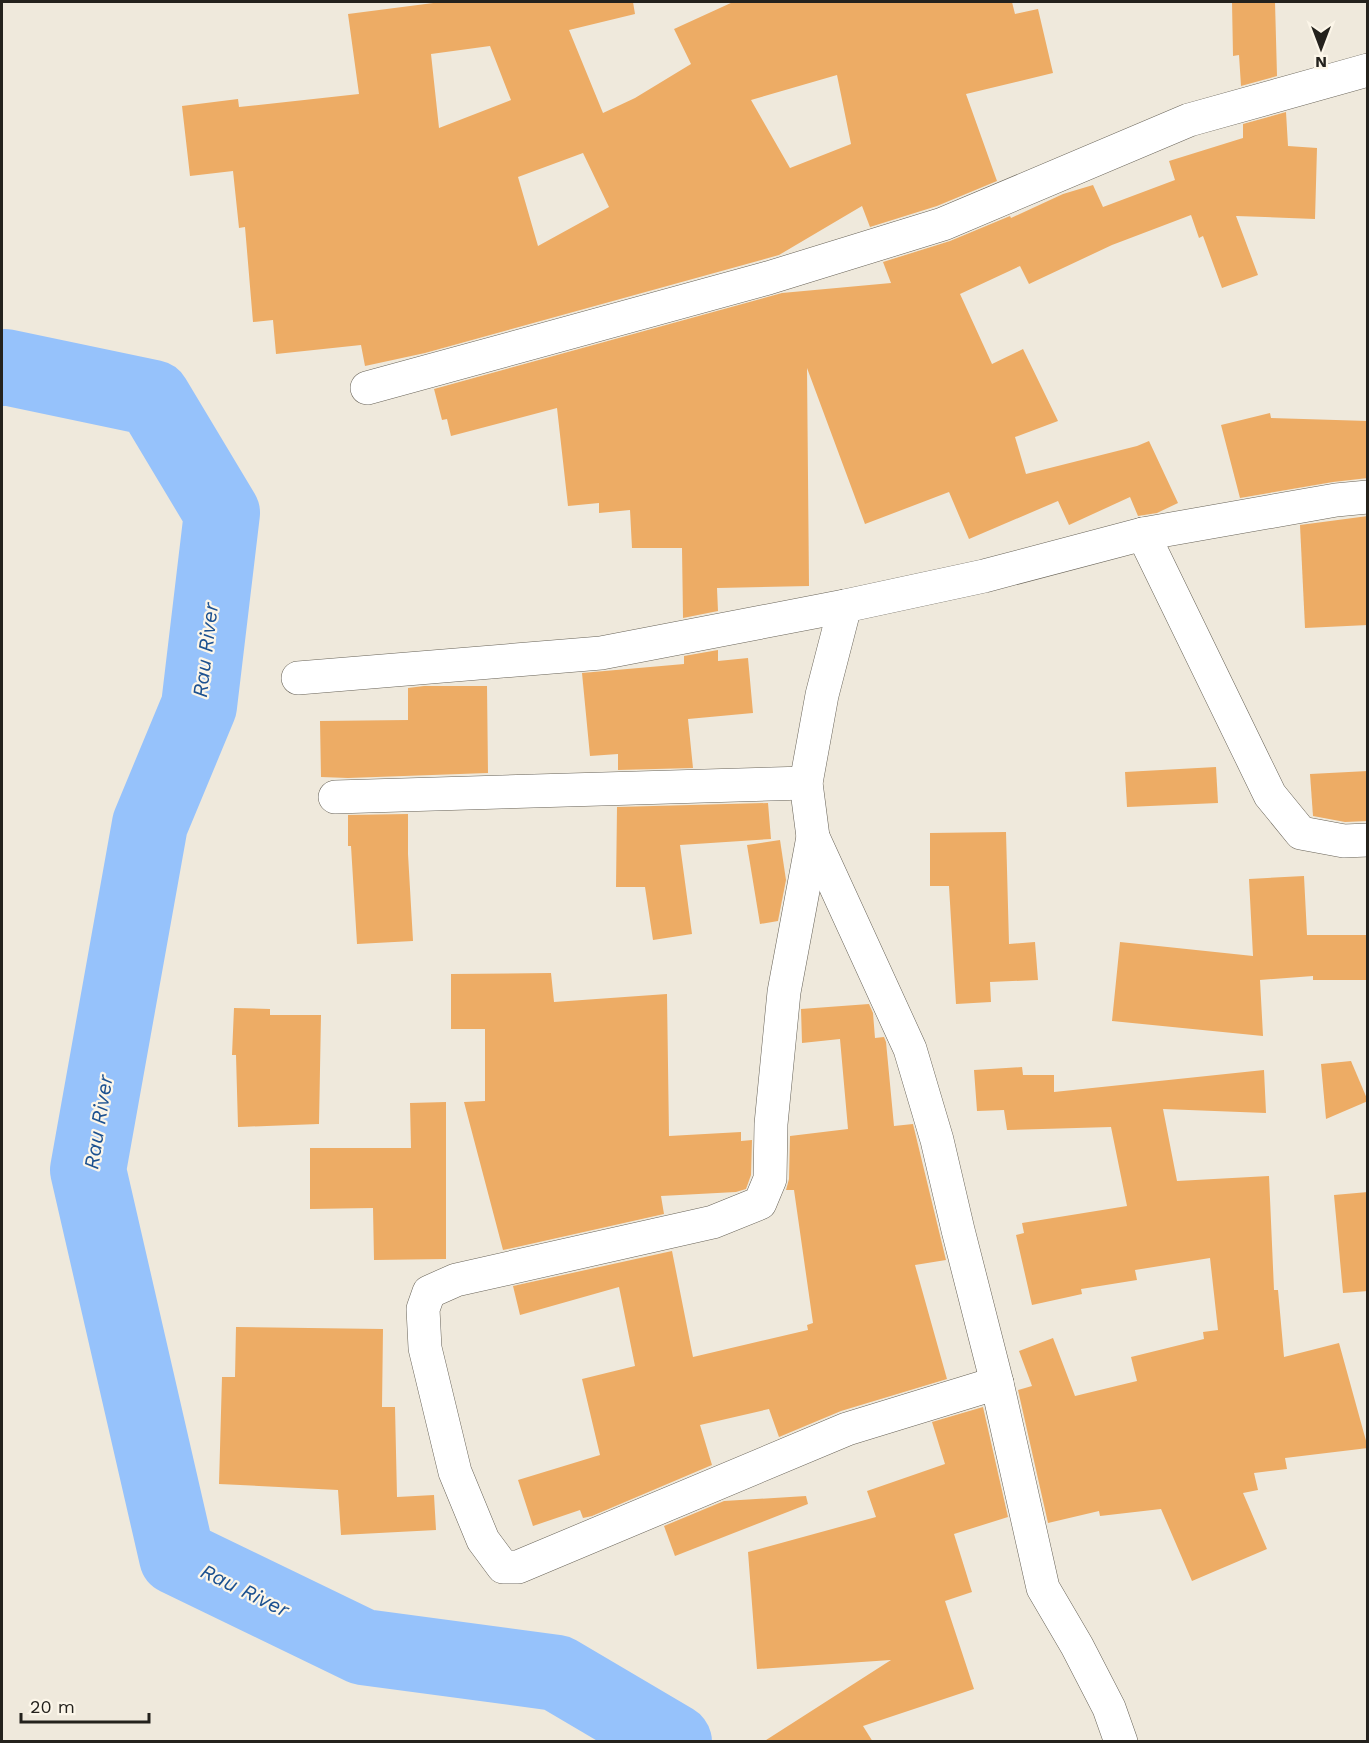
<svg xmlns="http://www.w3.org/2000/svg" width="1369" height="1743" font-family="'Work Sans',sans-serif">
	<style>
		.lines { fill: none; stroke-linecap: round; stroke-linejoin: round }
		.river { stroke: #96c2fb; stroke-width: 76 }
		.building { fill: #edac65; fill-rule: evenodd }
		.minor-casing { stroke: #686358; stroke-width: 34 }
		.minor { stroke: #fff; stroke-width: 33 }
		.labels { text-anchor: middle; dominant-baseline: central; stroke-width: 4.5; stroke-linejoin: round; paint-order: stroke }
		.water-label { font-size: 21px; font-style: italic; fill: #1c5190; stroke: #fcf6e9 }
	</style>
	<rect width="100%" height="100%" fill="#efe9dc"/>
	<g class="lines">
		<!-- river -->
		<path class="river" d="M2,368L5,367L153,398L222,513L199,706L150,824L88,1170L177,1557L363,1647L557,1673L674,1742"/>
	</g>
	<!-- building -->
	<g class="building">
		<path d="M441,2H633L635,14L569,30L603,113L635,98L691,64L674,29L733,2H1012L1015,14L1038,9L1053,73L966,94L997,181L937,206L870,227L862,206L779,255L425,353L365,366L361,345L276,354L273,320L253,322L245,227L239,228L233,171L190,176L182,106L238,99L239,107L359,94L348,14ZM490,46L511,100L439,128L431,54ZM837,75L851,144L790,168L751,100ZM583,153L609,207L538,246L518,177Z"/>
		<path d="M1232,2H1275L1277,76L1241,86L1239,55L1233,56Z"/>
		<path d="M1286,112L1288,146L1317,148L1315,219L1236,216L1258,275L1222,288L1203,236L1199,238L1191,215L1112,245L1029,284L1020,266L960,294L992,364L1023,349L1058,421L1015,437L1026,474L1137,446L1149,441L1178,503L1157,513L1138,516L1130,497L1069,525L1058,501L969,539L949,492L865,524L807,368L809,586L717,588L718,611L683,618L682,548H632L630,510L599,513V503L568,506L557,408L451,436L447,419L442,420L434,389L782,293L891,283L883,262L950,241L1010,216L1011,218L1063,194L1093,185L1103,207L1175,180L1169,161L1243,138V124Z"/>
		<path d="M1270,413L1271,418L1368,421V478L1333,482L1240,498L1221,425Z"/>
		<path d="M1368,516V625L1305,628L1300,525Z"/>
		<path d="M718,650V661L748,658L753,713L688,719L693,768L618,770V754L590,756L582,673L684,664V656Z"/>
		<path d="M424,686H487L488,773L348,778L321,777L320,721L408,720V688Z"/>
		<path d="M1216,767L1218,803L1127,807L1125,772Z"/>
		<path d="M1368,771V821L1345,822L1313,816L1310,774Z"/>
		<path d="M768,803L771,839L680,845L692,934L653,940L645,887H616L617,807Z"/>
		<path d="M408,814V854L413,941L357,944L351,846H348V815Z"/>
		<path d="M1006,832L1009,944L1035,942L1038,980L990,982L991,1002L956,1004L949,886H930V833Z"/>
		<path d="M780,840L786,880L778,921L760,924L747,845Z"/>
		<path d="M1304,876L1307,935H1368V980H1313V976L1260,980L1263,1036L1112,1021L1120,942L1253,956L1249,879Z"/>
		<path d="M551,973L554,1002L667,994L669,1136L741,1132V1141L752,1140L751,1175L746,1189L736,1192L661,1196L664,1214L503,1250L464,1102L485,1101V1029H451V974Z"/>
		<path d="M869,1004L873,1013L875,1038L884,1037L886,1042L894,1126L913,1124L945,1256L946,1260L915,1265L947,1379L841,1411L779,1437L769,1409L700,1425L712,1465L592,1516L583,1518L580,1510L533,1526L518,1480L600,1455L582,1379L635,1366L619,1287L520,1315L513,1286L672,1251L693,1357L808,1330L807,1325L813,1323L794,1190H786L789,1179L790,1136L848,1129L840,1039L802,1043L801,1009Z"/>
		<path d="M234,1008L270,1009V1015H321L319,1124L238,1127L236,1055H232Z"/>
		<path d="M1351,1061L1368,1101L1326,1119L1321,1064Z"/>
		<path d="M1022,1067L1023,1075H1054V1092L1264,1070L1266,1113L1163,1109L1177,1181L1269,1176L1274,1290H1278L1284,1357L1339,1343L1368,1448L1285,1458L1287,1469L1254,1473L1258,1490L1243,1493L1267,1549L1192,1581L1161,1509L1100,1516L1099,1511L1048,1523L1018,1390L1032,1386L1019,1351L1053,1338L1075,1396L1137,1381L1131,1357L1204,1339L1203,1332L1218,1330L1210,1258L1135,1270L1137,1280L1081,1289L1082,1294L1032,1305L1016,1235L1024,1233L1022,1223L1127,1206L1111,1127L1007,1130L1004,1110L977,1111L974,1070Z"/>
		<path d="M446,1102V1259L374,1260L373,1208L310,1209V1148H411L410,1103Z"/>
		<path d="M1368,1192V1291L1343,1293L1334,1195Z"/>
		<path d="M236,1327L383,1329L382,1407H395L397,1497L434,1495L436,1530L341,1535L338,1490L219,1484L222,1377H235Z"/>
		<path d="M983,1407L1008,1517L954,1534L972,1592L945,1601L974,1689L863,1726L873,1742H763L891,1660L757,1669L748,1552L876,1517L867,1491L945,1464L932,1422Z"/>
		<path d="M806,1496L808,1504L675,1556L664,1526L724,1501Z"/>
	</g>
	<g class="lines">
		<defs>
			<g id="minor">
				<path d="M367,388L768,278L943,224L1189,120L1368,70"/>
				<path d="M1143,534L1270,795L1301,833L1344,841L1368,840"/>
				<path d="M845,606L822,695L806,783L813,837L910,1049L937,1140L958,1230L997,1383L1043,1588L1077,1646L1109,1708L1121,1742"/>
				<path d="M298,678L601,653L845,606L984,576L1143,534L1336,500L1368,497"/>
				<path d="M335,797L806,783"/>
				<path d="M813,837L784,992L771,1124L770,1179L760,1203L713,1222L456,1280L429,1292L423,1309L425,1348L455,1472L483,1540L503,1567H518L847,1429L997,1383"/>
			</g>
		</defs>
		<!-- minor casing -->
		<use href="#minor" class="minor-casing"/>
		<!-- minor -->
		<use href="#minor" class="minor"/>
	</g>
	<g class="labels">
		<!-- water labels -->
		<g class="water-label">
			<text transform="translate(205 650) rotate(-83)">Rau River</text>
			<text transform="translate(98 1122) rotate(-81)">Rau River</text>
			<text transform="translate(245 1590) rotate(26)">Rau River</text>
		</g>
	</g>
	<!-- border -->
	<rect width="1369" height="1743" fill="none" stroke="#24221d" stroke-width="6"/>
	<!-- north arrow -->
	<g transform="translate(1321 48) rotate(180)" stroke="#fcf6e9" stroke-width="4.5" paint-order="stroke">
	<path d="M0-4.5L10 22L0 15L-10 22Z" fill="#24221d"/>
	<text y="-9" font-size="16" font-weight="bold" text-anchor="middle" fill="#24221d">N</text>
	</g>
	<!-- scale -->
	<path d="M21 1713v9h128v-9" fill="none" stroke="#24221d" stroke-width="3"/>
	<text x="30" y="1713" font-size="18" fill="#24221d" stroke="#fcf6e9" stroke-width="4.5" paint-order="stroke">20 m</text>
</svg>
